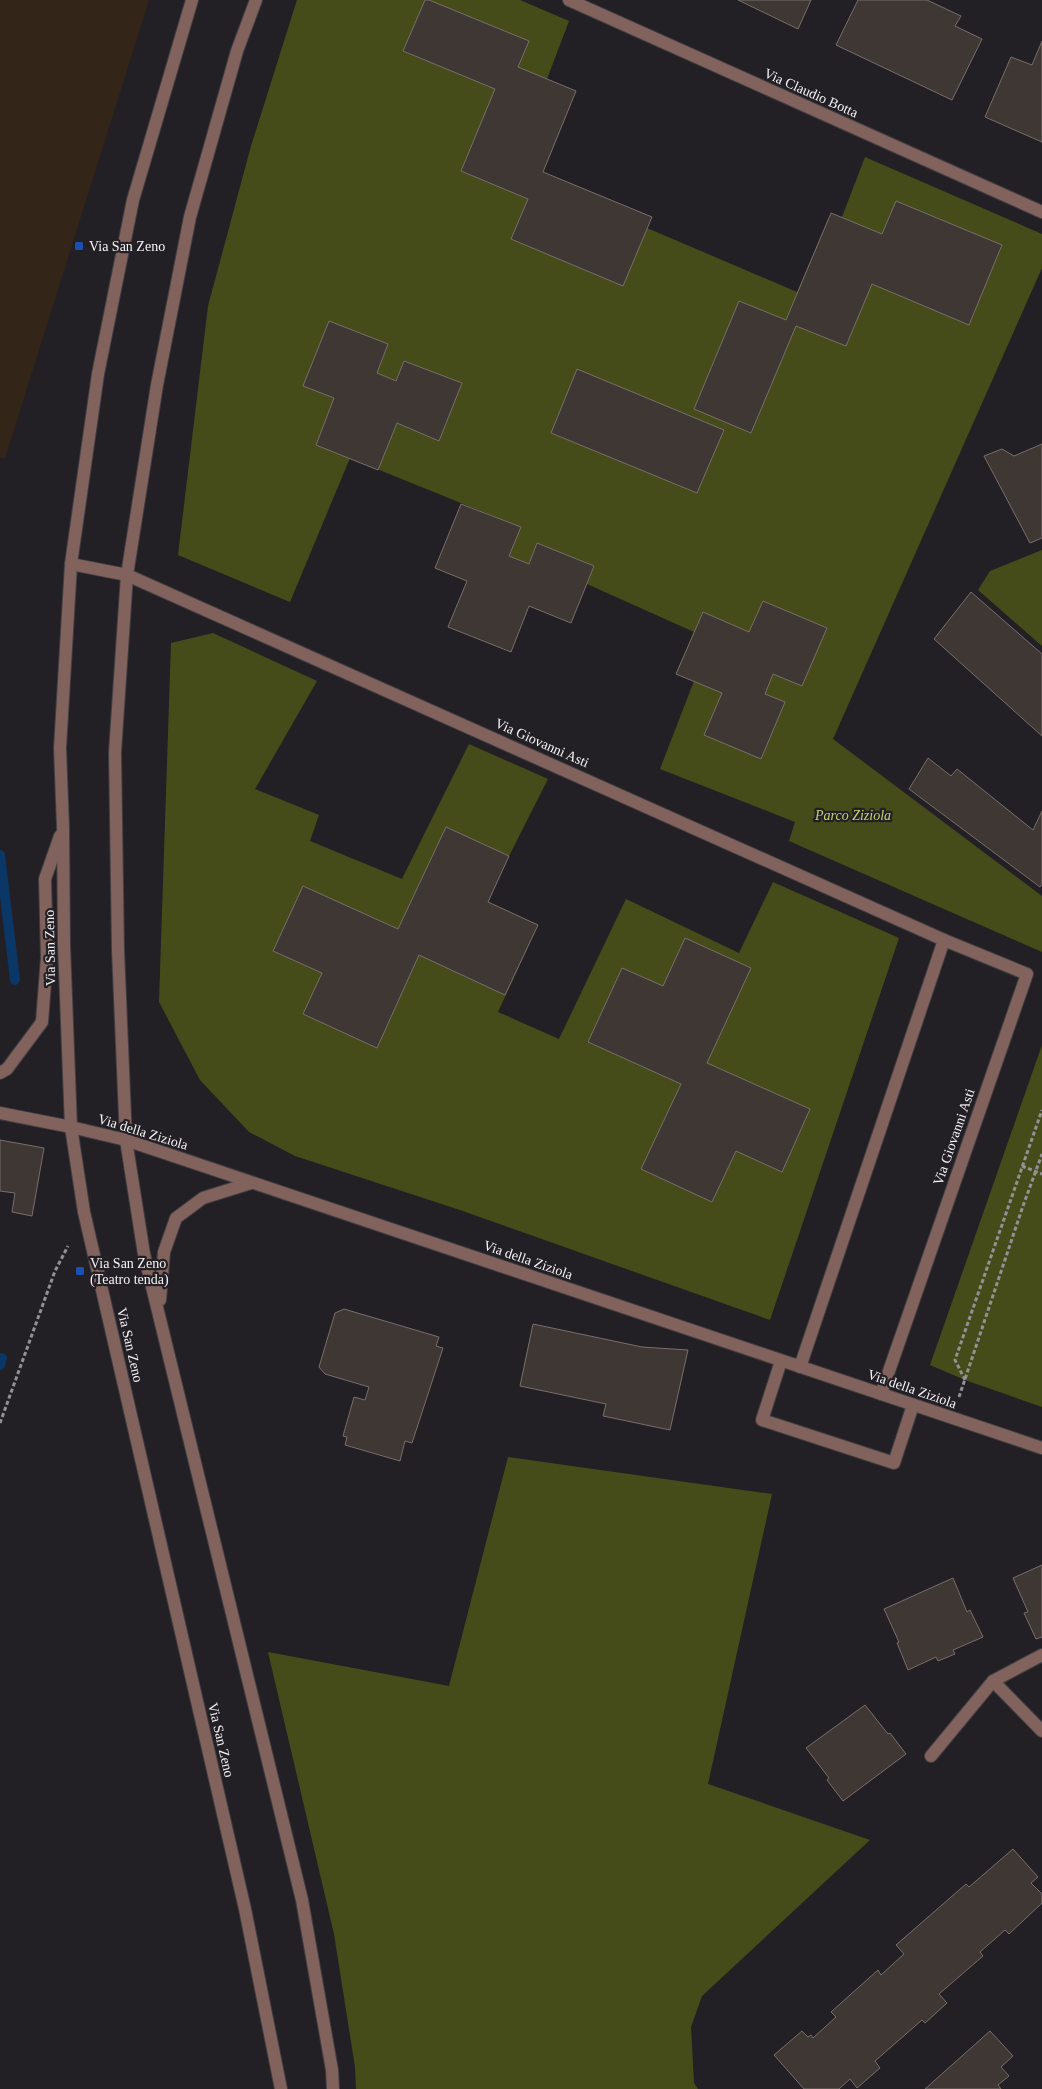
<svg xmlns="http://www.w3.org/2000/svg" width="1042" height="2089" font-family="'Times New Roman',serif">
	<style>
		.industrial { fill: #332618 }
		.green { fill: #464c19 }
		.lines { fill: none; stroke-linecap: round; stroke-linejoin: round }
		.stream { stroke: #0a3765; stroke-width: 10 }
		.building { fill: #3e3734; stroke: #766f6b }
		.minor-casing { stroke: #413e42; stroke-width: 14 }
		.path { stroke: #949196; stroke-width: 3; stroke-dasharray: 4 2.5; stroke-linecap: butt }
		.minor { stroke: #81625d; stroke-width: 12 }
		.transit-dot { fill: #1a4fb4; stroke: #232025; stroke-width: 2 }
		.labels { text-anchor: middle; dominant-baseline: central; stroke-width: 4.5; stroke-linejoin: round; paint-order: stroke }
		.street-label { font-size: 14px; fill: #f6f3f7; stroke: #232025 }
		.poi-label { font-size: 14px; fill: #f6f3f7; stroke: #232025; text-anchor: start }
		.park-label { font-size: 14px; font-style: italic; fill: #c6d372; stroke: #232025 }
	</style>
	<rect width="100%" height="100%" fill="#232025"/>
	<!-- industrial -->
	<path class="industrial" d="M0,0H149L5,458H0Z"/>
	<!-- green -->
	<g class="green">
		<path d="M297,0H520L569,21L547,79L576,91L543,172L652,217L647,228L797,292L831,213L842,217L865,157L1042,234V268L833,739L1042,896V952L789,841L795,822L660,769L694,681L676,674L694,632L587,584L594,566L537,543L529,564L509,556L520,527L350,458L290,602L178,555L208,306L251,146Z"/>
		<path d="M1042,550V646L978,590L990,571Z"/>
		<path d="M213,633L317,681L255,789L319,815L310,841L402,879L469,744L548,779L509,856L488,902L538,925L498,1012L559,1039L626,899L739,953L773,882L899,938L770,1320L460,1210L295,1156L249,1132L200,1080L159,1002L171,643Z"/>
		<path d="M1042,1045V1407L965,1380L930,1365Z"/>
		<path d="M508,1457L772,1494L708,1784L870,1840L702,1996L691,2027L694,2083L698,2089H356L355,2067L334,1934L268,1652L449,1686Z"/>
	</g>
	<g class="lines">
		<!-- stream -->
		<g class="stream">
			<path d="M0,855L15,980"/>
			<path d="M0,1365L2,1358"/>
		</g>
	</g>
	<!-- building -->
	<g class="building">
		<path d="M425,0H429L529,41L518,67L576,91L543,172L652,217L623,286L511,239L528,199L461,171L495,89L403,51Z"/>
		<path d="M738,0H811L798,29Z"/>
		<path d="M858,0H927L961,16L955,26L982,39L952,100L836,45Z"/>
		<path d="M1042,41V142L985,117L1011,57L1032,65Z"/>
		<path d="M896,201L1002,245L969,325L872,284L846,346L796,326L751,433L694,409L739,301L786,320L831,213L882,234Z"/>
		<path d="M329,321L388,344L377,373L396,381L404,361L462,383L439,441L397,423L378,470L316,445L334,398L303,386Z"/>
		<path d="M577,369L724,430L697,493L551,433Z"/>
		<path d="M1042,444V538L1030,543L984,456L1002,449L1014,456Z"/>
		<path d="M461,504L521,527L509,556L529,564L537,543L594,566L571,623L529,606L511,652L448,627L467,581L435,568Z"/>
		<path d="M971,592L1042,654V736L934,639Z"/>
		<path d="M763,601L827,628L802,686L773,674L765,694L785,702L761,759L704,735L722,693L676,674L703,612L749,632Z"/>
		<path d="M928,758L951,776L957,769L1033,830L1042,811V884L1040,887L909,789Z"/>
		<path d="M446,827L509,856L488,902L538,925L505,995L419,955L377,1048L303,1014L322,973L273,951L303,886L398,929Z"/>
		<path d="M685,938L751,968L707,1063L810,1109L782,1172L736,1151L712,1202L641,1169L681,1084L588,1042L622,968L663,986Z"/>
		<path d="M0,1140L44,1148L32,1216L12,1212L15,1193L0,1191Z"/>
		<path d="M344,1309L439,1337L436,1346L443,1348L412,1443L405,1441L400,1461L345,1445L347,1437L343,1436L354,1397L365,1400L369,1387L325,1374L319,1367L335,1313Z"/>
		<path d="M533,1324L642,1347L688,1350L670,1430L603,1416L606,1404L520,1386Z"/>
		<path d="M1042,1565V1637L1036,1639L1024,1613L1028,1612L1013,1578Z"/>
		<path d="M953,1578L967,1612L970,1610L983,1637L953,1650L955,1654L938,1661L936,1657L908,1670L897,1643L899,1642L884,1609Z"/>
		<path d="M865,1705L888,1734L890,1733L906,1754L843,1801L827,1780L829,1778L806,1748Z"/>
		<path d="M1013,1849L1038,1877L1031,1883L1042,1894V1903L1009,1934L1005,1930L980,1952L983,1956L939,1994L947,2003L925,2023L922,2020L875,2061L880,2068L857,2088L850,2079L839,2089H804L774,2055L802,2031L808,2037L811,2035L813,2038L836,2017L831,2012L878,1970L881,1975L904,1954L896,1945L966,1884L969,1887Z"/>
		<path d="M990,2031L1013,2056L1001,2067L1009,2076L998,2085L1001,2089H925Z"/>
	</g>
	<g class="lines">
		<defs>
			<g id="minor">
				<path d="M192,0L133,200L98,374L71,564L60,748L63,827L64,945L71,1127L84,1212L245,1909L281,2089"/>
				<path d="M256,0L237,51L190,217L157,385L127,575L115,752L118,950L126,1140L144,1254L302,1900L332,2070L333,2089"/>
				<path d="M569,0L1042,212"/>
				<path d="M71,564L127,575L944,940L1027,974L881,1394"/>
				<path d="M0,1073L7,1069L42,1022L47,957L45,879L60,836"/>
				<path d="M0,1113L71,1127L126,1140L1042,1448"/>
				<path d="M160,1300L164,1252L176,1218L203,1198L251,1183"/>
				<path d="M781,1361L762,1420L894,1463L913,1405"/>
				<path d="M800,1367L944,940"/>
				<path d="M993,1681L1042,1731"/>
				<path d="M931,1756L993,1681L1042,1655"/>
			</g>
		</defs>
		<!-- minor casing -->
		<use href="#minor" class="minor-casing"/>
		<!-- path -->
		<g class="path">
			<path d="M1022,1166L1042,1174"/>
			<path d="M965,1380L955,1360L1042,1110"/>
			<path d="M959,1397L1023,1206L1042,1154"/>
			<path d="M0,1423L55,1271L68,1246"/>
		</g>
		<!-- minor -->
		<use href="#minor" class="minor"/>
	</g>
	<!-- markers -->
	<g class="transit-dot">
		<rect x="74" y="241" width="10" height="10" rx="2.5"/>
		<rect x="75" y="1266" width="10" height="10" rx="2.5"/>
	</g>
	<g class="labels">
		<!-- street labels -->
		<g class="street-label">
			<text transform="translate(811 93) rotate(24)">Via Claudio Botta</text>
			<text transform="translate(542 743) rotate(24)">Via Giovanni Asti</text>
			<text transform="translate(50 948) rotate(-91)">Via San Zeno</text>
			<text transform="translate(143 1132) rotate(17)">Via della Ziziola</text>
			<text transform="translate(954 1137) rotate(-71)">Via Giovanni Asti</text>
			<text transform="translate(528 1260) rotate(19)">Via della Ziziola</text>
			<text transform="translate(130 1345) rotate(77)">Via San Zeno</text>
			<text transform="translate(912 1389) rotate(19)">Via della Ziziola</text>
			<text transform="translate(221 1740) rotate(77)">Via San Zeno</text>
		</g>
		<!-- poi labels -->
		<g class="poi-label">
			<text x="89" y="246">Via San Zeno</text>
			<text x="90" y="1263">Via San Zeno<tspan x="90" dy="16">(Teatro tenda)</tspan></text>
		</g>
		<!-- park labels -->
		<g class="park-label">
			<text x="853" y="815">Parco Ziziola</text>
		</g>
	</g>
</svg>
